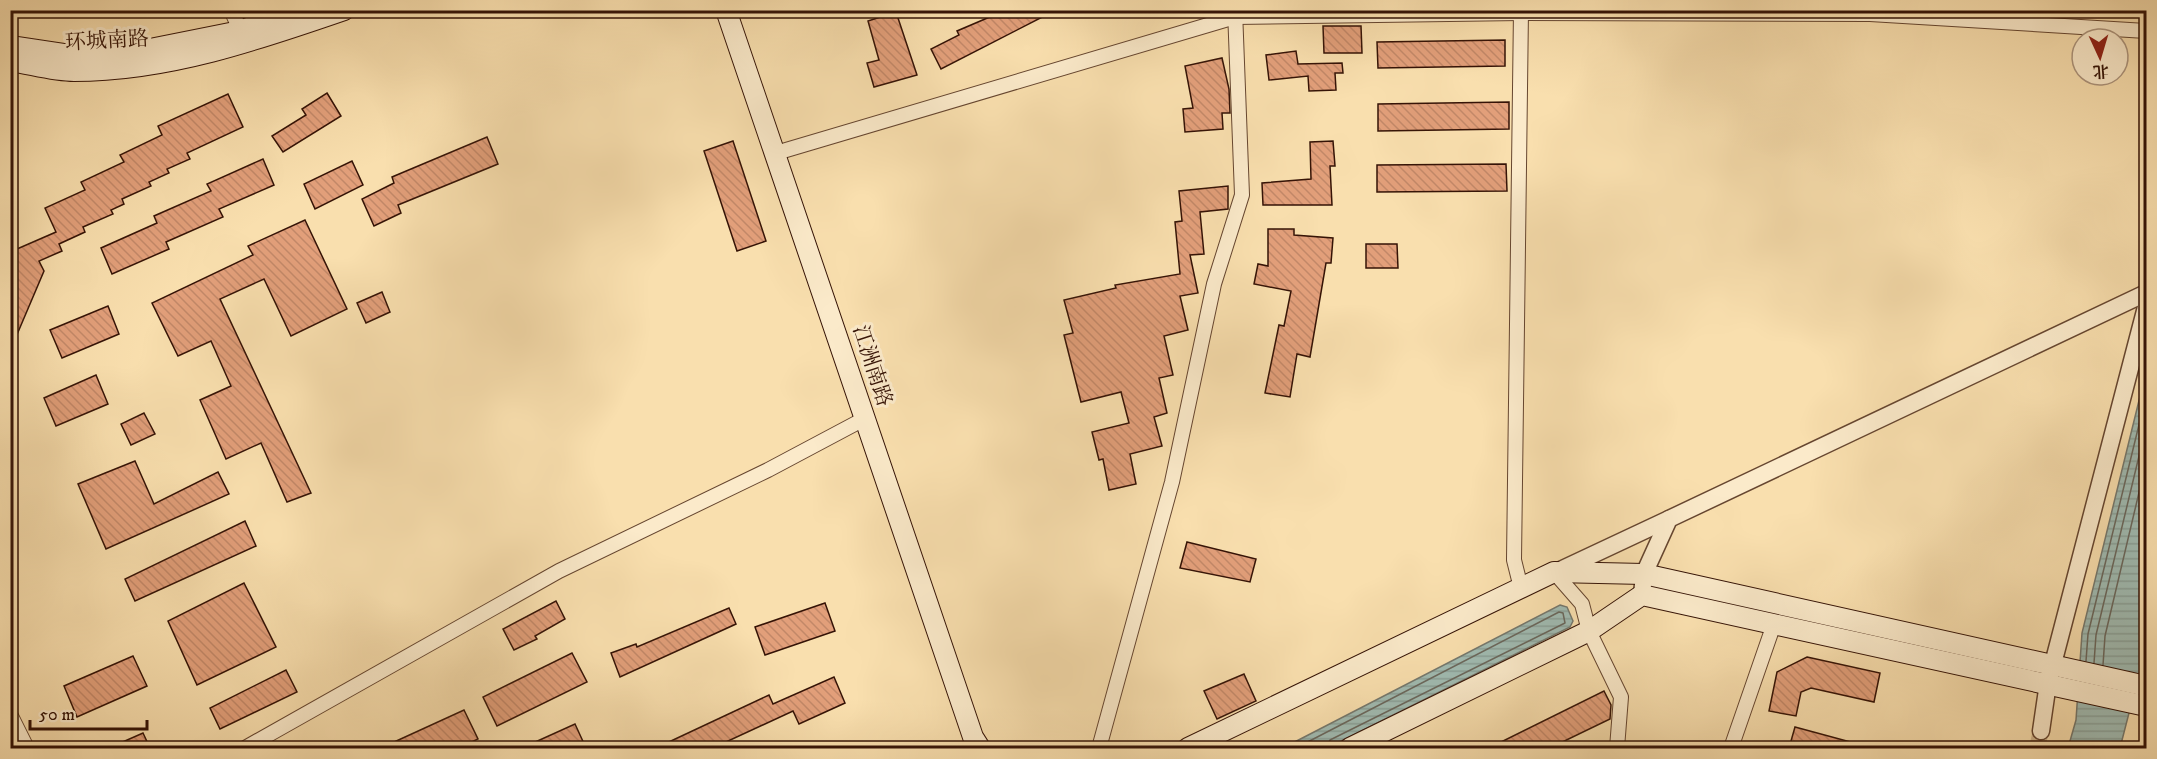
<svg xmlns="http://www.w3.org/2000/svg" width="2157" height="759" font-family="'IM FELL DW Pica','Noto Serif SC',serif">
	<style>
		.water { fill: url(#water-rules); stroke: #75786d; stroke-width: 1.5 }
		.lines { fill: none; stroke-linecap: round; stroke-linejoin: round }
		.shore { stroke: #6a675c; stroke-width: 1.5 }
		.building { fill: url(#building-back-hatch); stroke: #351306; stroke-width: 1.5 }
		.tertiary-tunnel { stroke: #d2b68c; stroke-width: 16; stroke-dasharray: 16 8; stroke-linecap: butt }
		.minor-casing { stroke: #664630; stroke-width: 16 }
		.tertiary-casing { stroke: #664630; stroke-width: 19 }
		.secondary-casing { stroke: #351306; stroke-width: 22 }
		.minor { stroke: #fbeaca; stroke-width: 14 }
		.tertiary { stroke: #fbeaca; stroke-width: 16 }
		.secondary { stroke: #fbeaca; stroke-width: 20 }
		.labels { text-anchor: middle; dominant-baseline: central; stroke-width: 6; stroke-linejoin: round; paint-order: stroke }
		.street-label { font-size: 21px; fill: #351306; stroke: #fbeaca }
	</style>
	<defs>
		<pattern id="water-rules" width="6" height="5" patternUnits="userSpaceOnUse" patternTransform="scale(1.5)"><rect width="6" height="5" fill="#a0bbb2"/><path d="M0 2.5h6" fill="none" stroke="#8aa098"/></pattern>
		<pattern id="building-back-hatch" width="6" height="6" patternUnits="userSpaceOnUse" patternTransform="scale(1.5)"><rect width="6" height="6" fill="#e29f7a"/><path d="M-1 5l2 2M0 0l6 6M5-1l2 2" fill="none" stroke="#c28868"/></pattern>
	</defs>
	<rect width="100%" height="100%" fill="#f9dfae"/>
	<filter id="stains"><feTurbulence type="fractalNoise" baseFrequency=".00333" numOctaves="4"/><feColorMatrix values="0 0 0 0 .2 0 0 0 0 .09 0 0 0 0 .02 0 0 0 .5 -.17"/></filter>
	<radialGradient id="worn" r=".72"><stop offset=".6" stop-color="#630" stop-opacity="0"/><stop offset="1" stop-color="#630" stop-opacity=".3"/></radialGradient>
	<!-- water -->
	<g class="water">
		<path d="M2146,372V647L2120,748H2068L2076,720L2082,633Z"/>
		<path d="M1560,605L1567,607L1573,621L1570,627L1327,748H1283Z"/>
	</g>
	<g class="lines">
		<!-- shore -->
		<g class="shore">
			<path d="M2086,661L2088,634L2146,396"/>
			<path d="M2094,663L2096,635L2146,427"/>
			<path d="M2103,665L2105,636L2146,463"/>
			<path d="M1296,748L1559,612L1563,613L1565,623L1330,740L1326,748"/>
		</g>
	</g>
	<!-- building -->
	<g class="building">
		<path d="M1006,10H1056L941,69L931,49L959,35L957,31Z"/>
		<path d="M896,12L917,75L874,87L867,63L879,60L868,21Z"/>
		<path d="M1323,26H1361L1362,53H1324Z"/>
		<path d="M1505,40V66L1378,68L1377,42Z"/>
		<path d="M1296,51L1298,64L1342,63L1343,73H1335L1336,90L1309,91L1308,76L1269,80L1266,55Z"/>
		<path d="M1222,58L1229,89L1230,113H1222L1223,129L1185,132L1183,109L1193,108L1185,66Z"/>
		<path d="M327,93L341,116L283,152L272,136L306,115L302,109Z"/>
		<path d="M228,94L243,127L187,153L190,159L167,169L169,173L149,182L151,186L122,199L124,204L111,210L113,214L83,227L85,232L59,244L62,251L39,261L44,271L10,351V252L56,232L45,208L85,190L81,182L124,162L120,155L162,135L158,126Z"/>
		<path d="M1509,102V129L1378,131V104Z"/>
		<path d="M487,137L498,164L398,205L401,213L374,226L362,199L394,183L392,177Z"/>
		<path d="M733,141L766,241L737,251L704,151Z"/>
		<path d="M1333,141L1335,166H1330L1332,205H1263L1262,183L1311,179L1310,142Z"/>
		<path d="M263,159L274,185L219,209L223,217L166,242L169,249L112,274L101,248L157,223L154,216L211,191L207,184Z"/>
		<path d="M352,161L363,185L315,209L304,184Z"/>
		<path d="M1506,164L1507,191L1377,192V165Z"/>
		<path d="M1228,186V209L1200,212L1204,254L1190,255L1198,293L1180,296L1188,330L1164,336L1173,375L1159,378L1167,413L1154,417L1162,446L1130,454L1136,484L1109,490L1103,459L1099,460L1092,432L1129,423L1121,392L1081,402L1064,335L1073,333L1064,300L1116,288L1115,285L1180,274L1175,222L1182,221L1179,191Z"/>
		<path d="M305,220L347,309L291,336L264,279L220,299L311,493L287,502L261,443L226,459L200,400L231,386L211,341L178,356L152,303L253,255L248,246Z"/>
		<path d="M1268,229H1294V235L1333,238L1331,263H1326L1310,357L1297,354L1290,397L1265,393L1279,325L1284,326L1291,291L1254,284L1258,264L1268,266Z"/>
		<path d="M1366,244H1397L1398,268H1366Z"/>
		<path d="M382,292L390,312L366,323L357,303Z"/>
		<path d="M108,306L119,334L62,358L50,330Z"/>
		<path d="M96,375L108,404L56,426L44,398Z"/>
		<path d="M144,413L155,434L131,445L121,424Z"/>
		<path d="M135,461L154,504L218,472L229,494L106,549L78,484Z"/>
		<path d="M245,521L256,546L135,601L125,579Z"/>
		<path d="M1187,542L1256,559L1250,582L1180,568Z"/>
		<path d="M244,583L276,647L197,685L168,621Z"/>
		<path d="M556,601L565,619L535,636L537,639L514,650L503,629Z"/>
		<path d="M825,603L835,631L765,655L755,627Z"/>
		<path d="M729,608L736,624L620,677L611,653L636,644L637,647Z"/>
		<path d="M572,653L587,682L497,726L483,697Z"/>
		<path d="M133,656L147,686L77,717L64,686Z"/>
		<path d="M1807,657L1880,673L1874,702L1811,688L1801,692L1796,716L1769,711L1777,672Z"/>
		<path d="M286,670L297,692L220,729L210,708Z"/>
		<path d="M1244,674L1256,701L1217,719L1204,691Z"/>
		<path d="M834,677L845,703L799,724L793,711L713,748H656L769,695L773,704Z"/>
		<path d="M1604,691L1611,705L1610,719L1550,748H1489Z"/>
		<path d="M464,710L478,739L459,748H381Z"/>
		<path d="M575,724L586,748H522Z"/>
		<path d="M1795,727L1858,744L1857,748H1789Z"/>
		<path d="M143,733L150,748H109Z"/>
	</g>
	<g class="lines">
		<!-- tertiary-tunnel -->
		<path class="tertiary-tunnel" d="M2037,748L2041,731"/>
		<defs>
			<g id="minor">
				<path d="M231,10L244,38"/>
				<path d="M776,153L1235,17L1521,13L1870,14L2146,31"/>
				<path d="M1554,572L1582,604L1589,631L1621,697L1617,748"/>
				<path d="M1521,588L1514,560L1521,10"/>
				<path d="M10,714L27,748"/>
				<path d="M245,748L559,571L768,470L864,419"/>
				<path d="M1099,748L1172,482L1214,284L1242,195L1235,10"/>
				<path d="M1731,748L1774,624"/>
			</g>
			<g id="tertiary">
				<path d="M1556,572L1669,519"/>
				<path d="M1642,595L1644,574L1669,519L2146,293"/>
				<path d="M2041,731L2048,683L2146,307"/>
			</g>
			<g id="secondary">
				<path d="M726,10L973,737L980,748"/>
				<path d="M10,46L70,55L150,49L240,31L297,10"/>
				<path d="M10,61C31,64 53,71 74,71C167,71 257,40 344,10"/>
				<path d="M1188,748L1554,572L1644,574L2146,686"/>
				<path d="M1350,748L1589,631L1642,595L2146,706"/>
			</g>
		</defs>
		<!-- minor casing -->
		<use href="#minor" class="minor-casing"/>
		<!-- tertiary casing -->
		<use href="#tertiary" class="tertiary-casing"/>
		<!-- secondary casing -->
		<use href="#secondary" class="secondary-casing"/>
		<!-- minor -->
		<use href="#minor" class="minor"/>
		<!-- tertiary -->
		<use href="#tertiary" class="tertiary"/>
		<!-- secondary -->
		<use href="#secondary" class="secondary"/>
	</g>
	<g class="labels">
		<!-- street labels -->
		<g class="street-label">
			<text transform="translate(107 41) rotate(-3)">环城南路</text>
			<text transform="translate(872 366) rotate(72)">江洲南路</text>
		</g>
	</g>
	<!-- margin -->
	<rect width="2157" height="759" fill="none" stroke="#f9dfae" stroke-width="36"/>
	<rect x="12" y="12" width="2133" height="735" fill="none" stroke="#351306" stroke-width="3"/>
	<rect x="18" y="18" width="2121" height="723" fill="none" stroke="#351306" stroke-width="1.5"/>
	<!-- north arrow -->
	<g transform="translate(2100 57) rotate(176)"><circle r="28" fill="#fbeaca" stroke="#ac947c" stroke-width="1.5"/>
	<path d="M0-4.5L10 22L0 15L-10 22Z" fill="#8f2418"/>
	<text y="-9" font-size="16" font-weight="bold" text-anchor="middle" fill="#351306">北</text>
	</g>
	<!-- scale -->
	<path d="M30 720v9h117v-9" fill="none" stroke="#351306" stroke-width="3"/>
	<text x="39" y="720" font-size="18" fill="#351306" stroke="#fbeaca" stroke-width="4.5" paint-order="stroke">50 m</text>
	<rect width="100%" height="100%" filter="url(#stains)"/>
	<rect width="100%" height="100%" fill="url(#worn)"/>
</svg>
